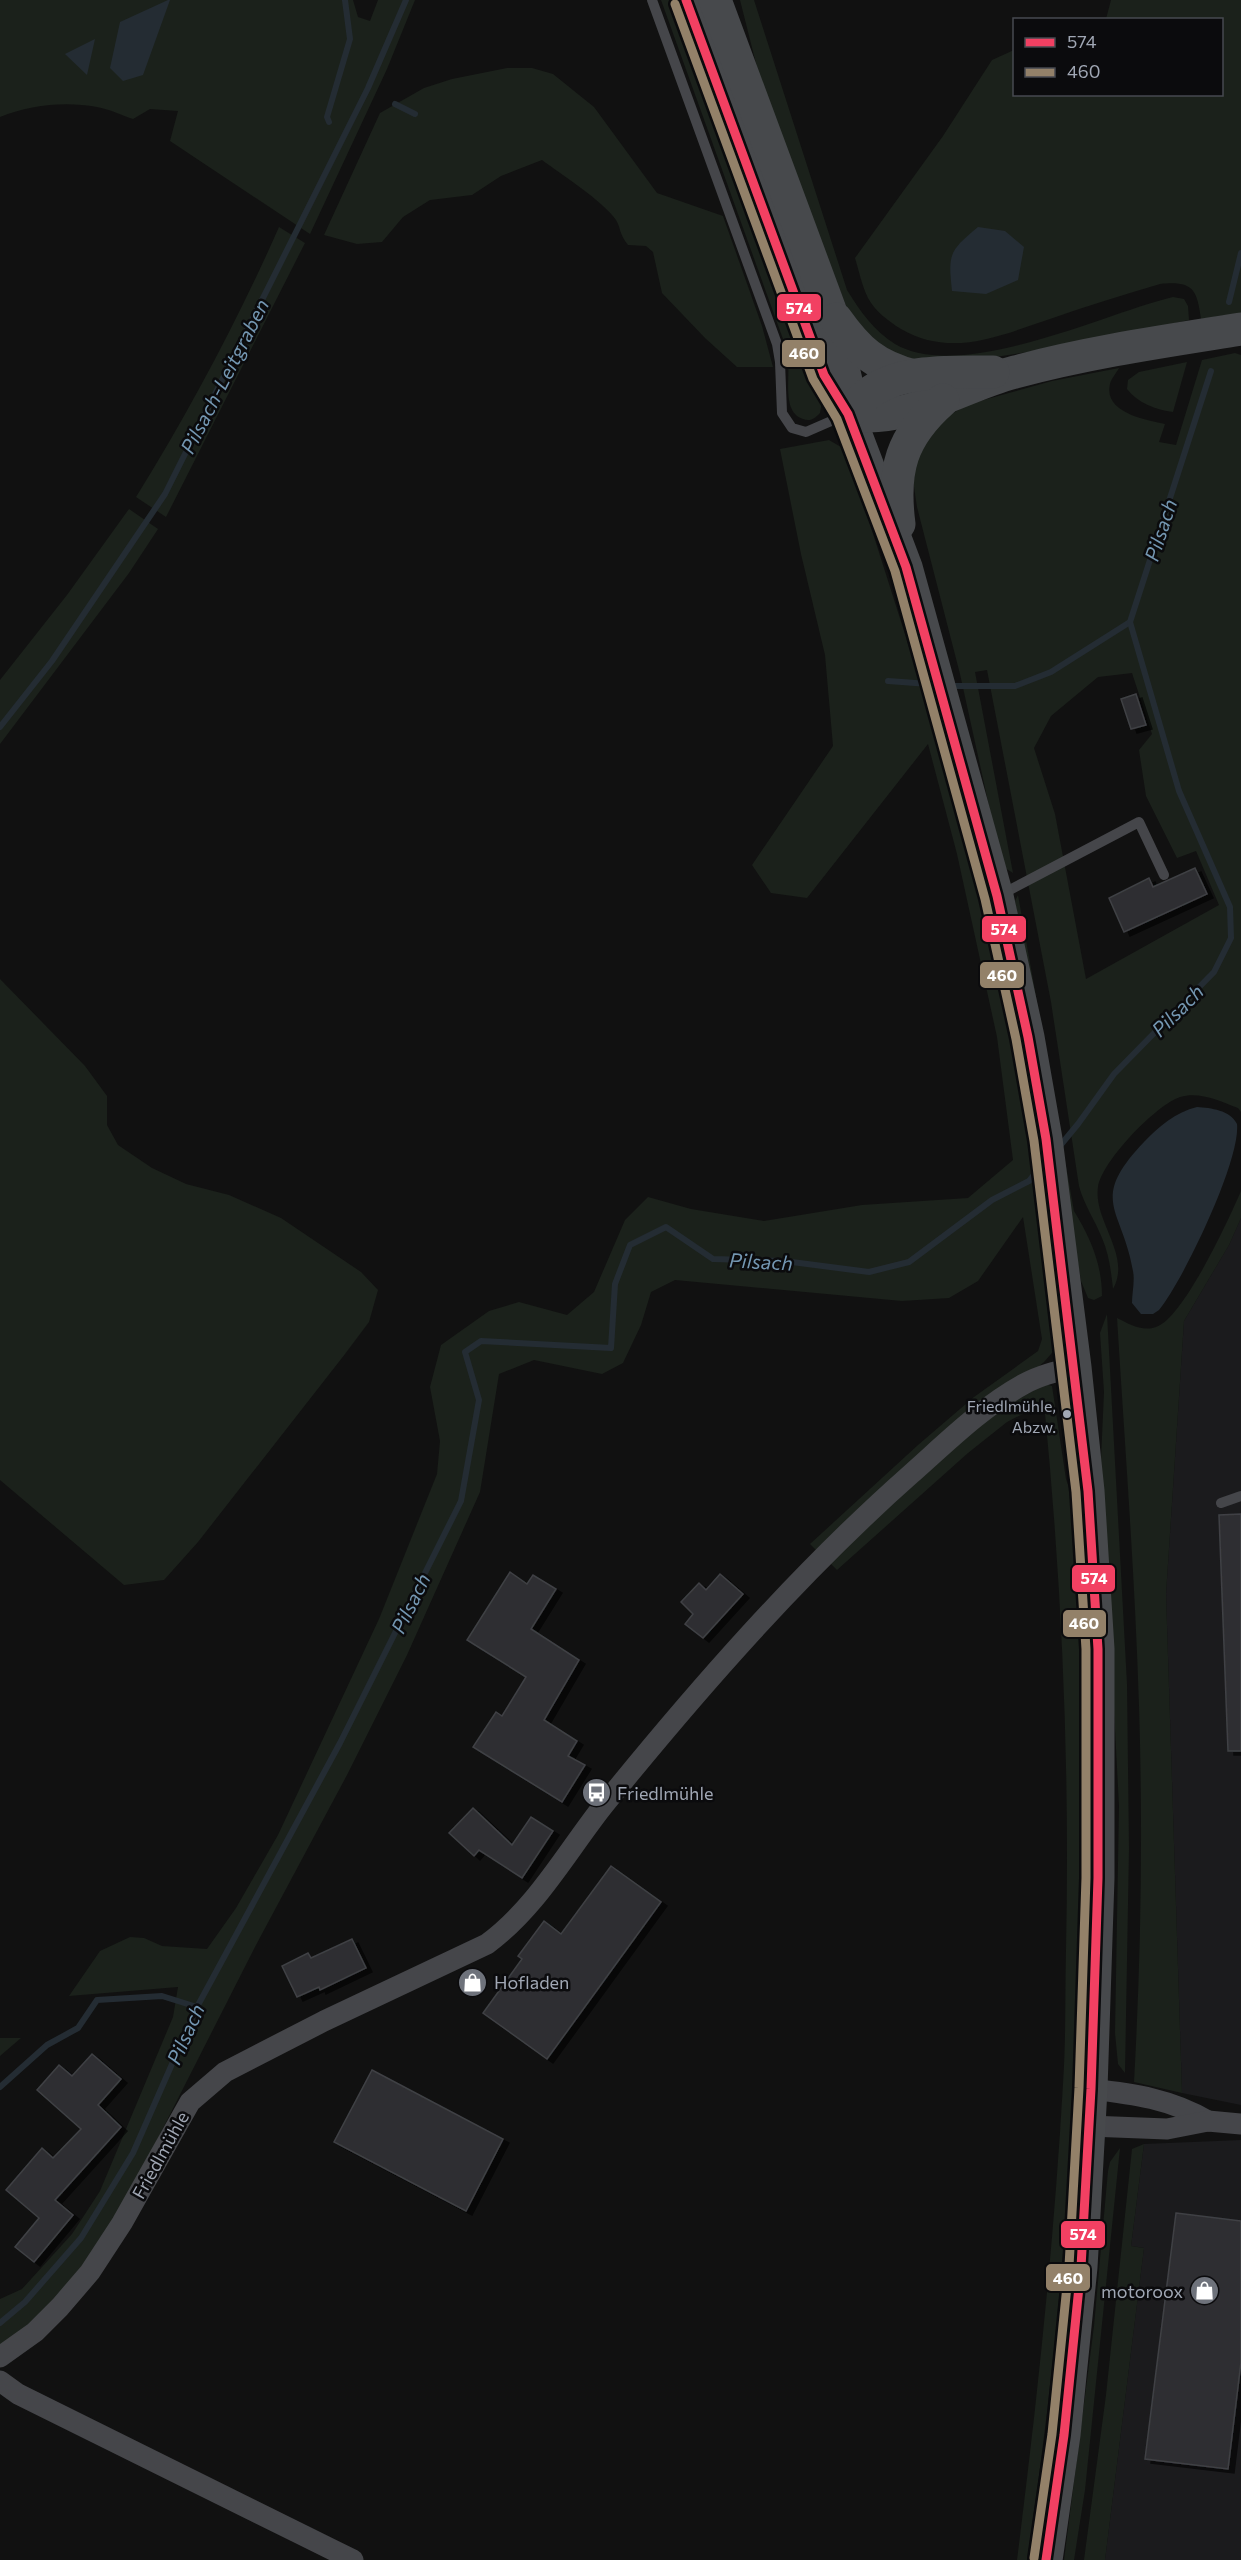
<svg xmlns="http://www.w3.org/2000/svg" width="1241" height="2560" font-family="Commissioner,sans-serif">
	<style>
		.built { fill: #1b1b1d }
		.green { fill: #1b211b; fill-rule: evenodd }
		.water { fill: #242c33 }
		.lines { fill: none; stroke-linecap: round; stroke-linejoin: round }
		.stream { stroke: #242c33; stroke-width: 6 }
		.building { fill: #2f2f31; stroke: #3f4145; stroke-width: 1.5; filter: url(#shadow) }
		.service { stroke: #45464a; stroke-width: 10 }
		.minor { stroke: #45464a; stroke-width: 21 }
		.primary { stroke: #47494c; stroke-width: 33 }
		.bus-1-casing { stroke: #0b0b0d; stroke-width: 14 }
		.bus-2-casing { stroke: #0b0b0d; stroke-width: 14 }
		.bus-1 { stroke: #f24062; stroke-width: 9 }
		.bus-2 { stroke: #938169; stroke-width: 9 }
		.bus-dot { fill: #a0a7b4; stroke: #0b0b0d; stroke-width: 2 }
		.labels { text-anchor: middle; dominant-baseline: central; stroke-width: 5; stroke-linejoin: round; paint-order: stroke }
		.bus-label { font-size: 16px; fill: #a0a7b4; stroke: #0b0b0d; text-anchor: end }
		.poi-label { font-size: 18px; fill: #a0a7b4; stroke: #0b0b0d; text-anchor: start }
		.street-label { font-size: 18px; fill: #a0a7b4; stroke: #0b0b0d }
		.water-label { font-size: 20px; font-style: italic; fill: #7497b2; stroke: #0b0b0d }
		.line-badge { stroke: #0b0b0d; stroke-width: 2 }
		.badge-label { font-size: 16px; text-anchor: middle; font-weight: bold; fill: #fff }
	</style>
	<defs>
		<filter id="shadow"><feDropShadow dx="6" dy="4" stdDeviation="0" flood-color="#0009"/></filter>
	</defs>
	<rect width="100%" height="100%" fill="#111"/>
	<!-- built -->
	<g class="built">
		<path d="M1241,1218V2105L1182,2093L1166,1594L1184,1321L1229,1245Z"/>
		<path d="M1241,2140V2560H1105L1144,2248L1131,2246L1144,2144Z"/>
	</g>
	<!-- green -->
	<g class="green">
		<path d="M0,0H353L358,17L370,21L378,0H415L387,69L310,234L170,141L178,111L150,109L133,119C121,115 109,109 97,107C65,101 30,105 0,117Z"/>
		<path d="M661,0H676L822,401L820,413C815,418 811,422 803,419C782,412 790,380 788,363C788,355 785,347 783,339Z"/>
		<path d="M740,0H754L847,290C860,311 874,331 895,344C962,383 1102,314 1173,297L1184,299L1188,306L1189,320L1080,344L976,360L921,365L886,350L852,321L765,99Z"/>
		<path d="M1111,0H1241V313L1201,319C1197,288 1192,281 1160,284C1123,295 1087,306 1050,319C999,336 951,358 901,329C888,321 875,311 868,298C862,286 859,271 855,258L943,136L992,60L1014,50V94H1222V20L1106,19Z"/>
		<path d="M507,68H532L553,74L594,107L657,193L723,216L762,326L773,367H737L705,338L662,293L653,252L646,246L628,245C619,234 621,228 616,220C603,201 562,175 542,160L501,176L472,195L430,200L403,217L382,242L357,244L324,235L380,113L424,88L452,79Z"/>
		<path d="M279,227L305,243L166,517L136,497C190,410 238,320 279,227Z"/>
		<path d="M1235,353L1241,355V1112L1238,1108C1220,1101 1199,1091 1180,1097C1156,1105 1102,1161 1098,1187C1093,1221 1132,1255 1113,1289C1111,1271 1109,1254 1102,1238C1095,1220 1084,1205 1079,1186L1051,1002L987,670L975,672L1013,873L1005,868L1000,856L960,674L917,507L913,480L915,458L937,422L969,404L1052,381L1119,368C1117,372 1111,379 1110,384C1103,413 1147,420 1165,424L1159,442L1176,445L1202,360ZM1132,673L1152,734L1139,750L1146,796L1177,858L1196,851L1219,905L1086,979L1055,814L1034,748L1051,716L1098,677Z"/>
		<path d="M1187,362L1173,412C1156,410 1138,403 1127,389L1128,380L1139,372Z"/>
		<path d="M829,440L841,447L869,521L960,807L1024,1093L1058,1346L1044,1362L817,1551L810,1544L918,1445L974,1397L1038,1351L1042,1339L1023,1217L978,1281L949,1298L902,1301L675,1280L651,1292L641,1325L623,1363L602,1374L534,1360L499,1374L480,1492L407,1655L347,1775L256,1945L130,2193L103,2239L67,2286L31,2324L0,2346V2299L22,2289L72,2234L100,2191L173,2017L178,1987L69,1996L100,1951L130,1937L144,1938L162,1946L207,1949L236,1908L278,1835L379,1619L437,1474L440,1441L430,1387L441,1345L489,1311L519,1302L567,1315L594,1292L625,1220L648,1197L691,1209L764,1221L862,1205L968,1198L1013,1160L997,1037L957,854L928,744L807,898L771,893L752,865L833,746L825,655L801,554L780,449Z"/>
		<path d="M129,509L158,529L129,573L0,744V680L67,595Z"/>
		<path d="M1018,895L1074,1211C1090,1237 1102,1264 1102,1296L1094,1300L1088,1298L1081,1281L1015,901Z"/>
		<path d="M0,979L85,1066L107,1096V1125L118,1145L152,1168L186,1184L229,1195L281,1218L361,1272L378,1290L369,1322L345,1354L198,1542L164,1580L124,1585L0,1480Z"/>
		<path d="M1241,1191V1218L1229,1245L1184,1321L1166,1594L1182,2093L1134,2082C1141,1957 1143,1832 1139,1706C1135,1577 1125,1447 1117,1318C1129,1324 1142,1332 1156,1327C1183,1319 1229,1219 1241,1191Z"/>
		<path d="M1107,1314L1127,1684L1129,1848L1125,2073L1118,2064L1115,2033L1119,1806L1101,1459L1104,1392L1100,1333Z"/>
		<path d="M1045,1384L1052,1386L1066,1479L1076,1508C1091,1859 1080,2213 1027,2560H1017C1037,2402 1054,2243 1063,2084C1066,2040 1065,1995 1066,1950C1070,1767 1062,1585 1044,1403L1007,1422L968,1453L837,1570L829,1562L992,1414Z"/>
		<path d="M0,2038H21L0,2056Z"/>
		<path d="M1144,2144L1131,2246L1144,2248L1105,2560H1084L1106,2395L1132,2149Z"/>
		<path d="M1120,2148L1085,2490L1074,2560H1064L1094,2326L1108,2171L1110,2162Z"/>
	</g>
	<!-- water -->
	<g class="water">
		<path d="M168,0H170L143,75L123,81L110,68L120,22Z"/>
		<path d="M95,39L87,75L65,54Z"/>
		<path d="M978,227L1005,231L1024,247L1018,280L986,294L952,291C948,254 949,251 978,227Z"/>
		<path d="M1197,1107C1211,1108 1230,1110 1237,1124C1241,1160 1183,1281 1159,1310L1153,1314H1141L1132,1303C1132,1293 1135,1281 1133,1271C1122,1207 1088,1201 1144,1142C1158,1127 1176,1112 1197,1107Z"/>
	</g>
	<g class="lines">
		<!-- stream -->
		<g class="stream">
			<path d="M395,104L415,114"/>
			<path d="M329,122L327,117L350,39L345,0"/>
			<path d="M1229,302L1241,253"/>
			<path d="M888,681L929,684"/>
			<path d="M948,686H1015L1051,672L1130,622"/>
			<path d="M0,727L52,661L165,494L368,88L406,0"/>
			<path d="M1059,1147L1078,1124L1114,1074L1214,972L1231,938L1230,907L1179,791L1130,622L1211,371"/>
			<path d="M0,2087L47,2045L78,2028L97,2000L162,1996L197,2007"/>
			<path d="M0,2323L25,2302L81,2238L133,2153L197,2007L340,1743L461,1501L479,1400L465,1352L481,1341L611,1348L615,1284L630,1245L666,1227L713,1259L784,1261L869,1272L909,1262L992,1200L1029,1181L1038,1170"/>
		</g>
	</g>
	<!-- building -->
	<g class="building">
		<path d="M1136,694L1146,725L1131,729L1121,699Z"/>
		<path d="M1195,868L1207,894L1124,932L1109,898L1149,878L1153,887Z"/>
		<path d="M1241,1514V1751H1228L1219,1515Z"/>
		<path d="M510,1572L527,1584L533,1575L556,1589L531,1629L579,1660L544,1720L577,1741L568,1756L585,1765L562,1802L473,1747L496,1712L502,1716L526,1677L467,1640Z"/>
		<path d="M720,1574L743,1594L703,1638L685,1624L693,1614L681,1602L699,1583L706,1590Z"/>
		<path d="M473,1808L512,1845L531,1817L553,1831L522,1878L479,1850L474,1856L449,1833Z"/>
		<path d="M611,1866L661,1902L547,2059L483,2013L522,1959L518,1956L544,1921L561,1934Z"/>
		<path d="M352,1939L366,1968L320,1990L319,1987L297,1997L282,1966L308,1953L311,1958Z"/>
		<path d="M92,2054L121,2079L98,2105L121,2127L55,2200L73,2215L34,2262L15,2247L39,2218L6,2190L42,2148L53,2158L81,2129L37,2090L59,2065L72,2076Z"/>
		<path d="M372,2070L503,2139L466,2211L334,2142Z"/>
		<path d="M1176,2213L1241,2221V2362L1228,2469L1145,2459Z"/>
	</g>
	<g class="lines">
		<!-- service -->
		<g class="service">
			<path d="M652,0L777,344L780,362L782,413L792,428L806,432L845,415"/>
			<path d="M1000,895L1139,822L1164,875"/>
			<path d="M1221,1503L1241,1496"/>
		</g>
		<!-- minor -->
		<g class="minor">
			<path d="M1091,2089C1134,2094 1171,2099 1208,2121"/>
			<path d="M1089,2126L1167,2129L1208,2121L1241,2124"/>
			<path d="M0,2357L35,2332L60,2307L90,2272L122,2223L190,2102L225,2072L324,2021L487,1944C536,1908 566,1853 603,1806C697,1690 799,1573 911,1474C946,1443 982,1407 1024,1384C1040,1375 1058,1371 1075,1367"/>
			<path d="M0,2381L18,2394L353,2560"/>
		</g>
		<!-- primary -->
		<g class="primary">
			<path d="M686,0L824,375L848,414L906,567L997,896L1028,1037L1046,1139L1075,1367L1088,1491L1098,1649V1878L1091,2089L1081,2267L1064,2435L1046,2560"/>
			<path d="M715,0L830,310L849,394"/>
			<path d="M836,319C858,350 875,366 914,376"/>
			<path d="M848,414C907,425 960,386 1015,372C1089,352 1166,341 1241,329"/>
			<path d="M848,414C855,406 863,397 872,391C905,369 955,372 993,372"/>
			<path d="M899,524C892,470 901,437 943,400"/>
		</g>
		<defs>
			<path id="bus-1" d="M686,0L824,375L848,414L906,567L997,896L1028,1037L1046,1139L1088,1491L1098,1649V1878L1091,2089L1081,2267L1064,2435L1046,2560"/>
			<path id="bus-2" d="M675,4L813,379L837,419L895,571L985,899L1016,1039L1034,1141L1076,1492L1086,1649V1878L1079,2088L1069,2266L1052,2434L1034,2558"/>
		</defs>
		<!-- bus-1 casing -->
		<use href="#bus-1" class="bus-1-casing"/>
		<!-- bus-2 casing -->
		<use href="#bus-2" class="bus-2-casing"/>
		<!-- bus-1 -->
		<use href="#bus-1" class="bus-1"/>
		<!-- bus-2 -->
		<use href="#bus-2" class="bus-2"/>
	</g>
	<!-- icons -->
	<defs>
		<symbol id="bus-disc" viewBox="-11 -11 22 22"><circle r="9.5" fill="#6e727b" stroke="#0b0b0d"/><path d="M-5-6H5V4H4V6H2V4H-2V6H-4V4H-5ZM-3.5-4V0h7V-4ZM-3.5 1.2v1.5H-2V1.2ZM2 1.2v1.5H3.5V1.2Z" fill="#fff"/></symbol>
		<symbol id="shop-disc" viewBox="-11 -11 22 22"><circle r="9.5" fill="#6e727b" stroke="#0b0b0d"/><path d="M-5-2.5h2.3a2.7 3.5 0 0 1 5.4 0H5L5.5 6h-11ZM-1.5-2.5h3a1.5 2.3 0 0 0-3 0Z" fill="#fff"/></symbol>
	</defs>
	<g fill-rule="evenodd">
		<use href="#bus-disc" x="580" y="1776" width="33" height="33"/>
		<use href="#shop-disc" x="456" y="1966" width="33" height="33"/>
		<use href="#shop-disc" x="1188" y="2274" width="33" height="33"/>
	</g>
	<!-- markers -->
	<circle class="bus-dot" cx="1067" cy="1414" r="5"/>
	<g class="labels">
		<!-- bus labels -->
		<g class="bus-label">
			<text x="1056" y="1405">Friedlmühle,<tspan x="1056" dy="21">Abzw.</tspan></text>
		</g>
		<!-- poi labels -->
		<g class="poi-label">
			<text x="617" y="1793">Friedlmühle</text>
			<text x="494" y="1982">Hofladen</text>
			<text x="1183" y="2291" text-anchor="end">motoroox</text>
		</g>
		<!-- street labels -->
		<g class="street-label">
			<text transform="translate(160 2155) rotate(-61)">Friedlmühle</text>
		</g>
		<!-- water labels -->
		<g class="water-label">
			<text transform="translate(224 376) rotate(-63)">Pilsach-Leitgraben</text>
			<text transform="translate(1160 530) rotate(-72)">Pilsach</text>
			<text transform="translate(1177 1010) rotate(-45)">Pilsach</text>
			<text transform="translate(761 1261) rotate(3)">Pilsach</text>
			<text transform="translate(410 1603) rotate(-64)">Pilsach</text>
			<text transform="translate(185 2034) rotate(-66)">Pilsach</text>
		</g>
	</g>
	<g class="line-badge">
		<rect x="776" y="293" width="46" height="29" rx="6" fill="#f24062"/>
		<rect x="781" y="339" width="45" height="29" rx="6" fill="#938169"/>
		<rect x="981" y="915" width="46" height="28" rx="6" fill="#f24062"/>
		<rect x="979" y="961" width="46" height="28" rx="6" fill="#938169"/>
		<rect x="1071" y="1564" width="45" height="29" rx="6" fill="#f24062"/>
		<rect x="1062" y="1609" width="45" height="29" rx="6" fill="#938169"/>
		<rect x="1060" y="2220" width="46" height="29" rx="6" fill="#f24062"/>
		<rect x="1045" y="2263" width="46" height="29" rx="6" fill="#938169"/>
	</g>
	<g class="badge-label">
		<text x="799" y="314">574</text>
		<text x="804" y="359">460</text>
		<text x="1004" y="935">574</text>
		<text x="1002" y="981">460</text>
		<text x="1094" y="1584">574</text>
		<text x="1084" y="1629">460</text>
		<text x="1083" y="2240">574</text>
		<text x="1068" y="2284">460</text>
	</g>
	<!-- legend -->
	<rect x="1013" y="18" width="210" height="78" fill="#0b0b0d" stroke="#474950" stroke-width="1.5"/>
	<rect x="1025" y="38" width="30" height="9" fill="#f24062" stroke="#474950" stroke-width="1.5"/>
	<text x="1067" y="48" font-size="18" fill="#a0a7b4">574</text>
	<rect x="1025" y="68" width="30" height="9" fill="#938169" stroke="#474950" stroke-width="1.5"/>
	<text x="1067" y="78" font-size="18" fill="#a0a7b4">460</text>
</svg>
